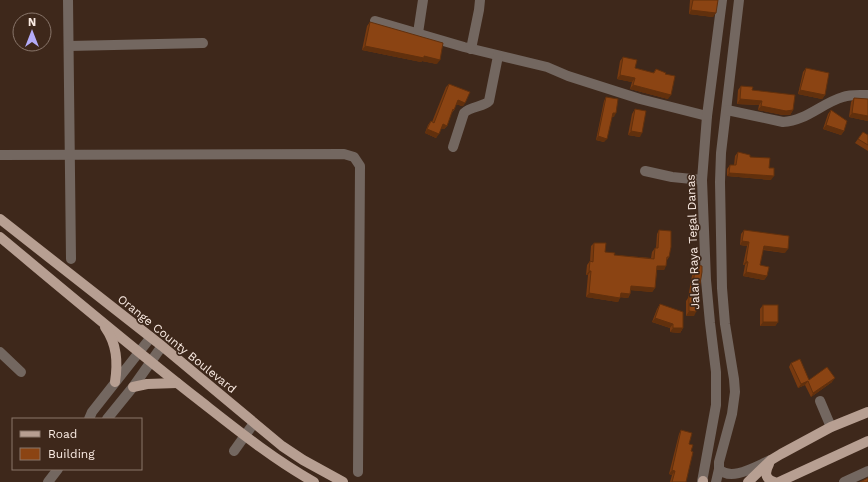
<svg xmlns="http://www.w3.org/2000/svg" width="868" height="482" font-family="'Work Sans',sans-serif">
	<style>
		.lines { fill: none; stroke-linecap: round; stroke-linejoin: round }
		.minor { stroke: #736760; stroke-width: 10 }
		.major { stroke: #b79f92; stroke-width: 10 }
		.wall { fill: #783a10 }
		.shaded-wall { fill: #61300d }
		.building { fill: #8b4413; stroke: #61300d }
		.labels { text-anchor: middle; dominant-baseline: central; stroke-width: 3.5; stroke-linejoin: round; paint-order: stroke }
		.street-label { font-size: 12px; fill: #faebe3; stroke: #3e281b }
	</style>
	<rect width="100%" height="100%" fill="#3e281b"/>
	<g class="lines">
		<!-- minor -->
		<g class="minor">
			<path d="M68,0L71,259"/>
			<path d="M739,0L721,153L720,182L722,288L725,324L734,379L735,392L732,414L719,462V469C731,482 756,466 771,460"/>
			<path d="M375,21L464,47L547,67L568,76L640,99L707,116"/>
			<path d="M418,33L423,0"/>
			<path d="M69,46L203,43"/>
			<path d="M471,49L479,10L480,0"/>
			<path d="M727,110L783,122C806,121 822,103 843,97C851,94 860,95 868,95"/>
			<path d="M453,147L464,113C471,106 484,107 489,101L498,56"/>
			<path d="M0,155L344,154L354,157L360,166L358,472"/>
			<path d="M645,171L672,177L702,180"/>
			<path d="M0,352L21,372"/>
			<path d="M820,401L831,427"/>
			<path d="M89,419L92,412L151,337"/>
			<path d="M107,419L133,387L162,346"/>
			<path d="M234,451L254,423"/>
			<path d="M48,482L58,469"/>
			<path d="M702,482L716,405V372L710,323L706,280L702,180L707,116L722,0"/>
			<path d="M716,482L719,469"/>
			<path d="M844,482L868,471"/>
		</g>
		<!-- major -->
		<g class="major">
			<path d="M0,219L162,346L282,446L303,460L343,482"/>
			<path d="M0,237C66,292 131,347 199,400C236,429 273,459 314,482"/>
			<path d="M105,327C117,344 118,362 115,382"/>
			<path d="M133,387L147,384L177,383"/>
			<path d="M769,464C765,472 764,478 774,482"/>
			<path d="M703,481V482"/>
			<path d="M748,482L771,460L781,454L831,427L868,412"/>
			<path d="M779,482L868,441"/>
		</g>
	</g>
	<!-- wall -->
	<g class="wall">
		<path d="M690,0H718L713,17L689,14Z"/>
		<path d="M370,22L437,64L422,61L421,62L362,50L367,26Z"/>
		<path d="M623,57L635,68L653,73L656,69L665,74L668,99L630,89L632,82L617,79L620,61Z"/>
		<path d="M806,68L825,95L822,99L798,94L803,72Z"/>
		<path d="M449,84L464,105L462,106L456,104L454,110L451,114L447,126L444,129L441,128L436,138L425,133L428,125L431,121L432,122L446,87Z"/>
		<path d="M741,86L752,90L793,110L790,115H783L758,110L759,105L737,104L738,90Z"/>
		<path d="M606,97L614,117H612L604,142L596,140L604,101Z"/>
		<path d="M854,98L868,99V121L849,117L851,102Z"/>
		<path d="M635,109L640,137L628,135L632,114Z"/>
		<path d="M831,110L844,131L841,135L823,129L828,114Z"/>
		<path d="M863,132L868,135V151L855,143Z"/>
		<path d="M738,152L750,157L769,168L771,180L727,176V169L730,165H734L735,156Z"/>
		<path d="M659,230L669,257L667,260L664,270H657L655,288L652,292L631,290L630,294L628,298L620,297L618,302L586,297L588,275H586L587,265L590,261L591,246L594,243L605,252L614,255L651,258L652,252L655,248H656L657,234Z"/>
		<path d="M744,230L785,253L763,250L760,265L767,276L764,280L743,276L745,265H743L747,246L740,245L741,234Z"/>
		<path d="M696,265L698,296L697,297L694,316H686V301L688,298L693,270Z"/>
		<path d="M660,304L683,328L680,333L670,332V328L652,322L657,309Z"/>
		<path d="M763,305L778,322L775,326H760V309Z"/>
		<path d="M791,363L809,380L832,382L811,397L805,385L798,388L789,367Z"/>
		<path d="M681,430L689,444L691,451L686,482H670L672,475L669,474L679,434Z"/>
	</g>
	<!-- shaded-wall -->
	<g class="shaded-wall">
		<path d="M691,10L716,13L713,17L689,14Z"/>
		<path d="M365,46L424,56L440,60L437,64L422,61L421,62L362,50Z"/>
		<path d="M620,75L635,78L632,82L617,79Z"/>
		<path d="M633,85L671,95L668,99L630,89Z"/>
		<path d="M800,90L825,95L822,99L798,94Z"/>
		<path d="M740,99L762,101L759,105L737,104Z"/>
		<path d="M458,100L466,101L464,105L462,106L455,104Z"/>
		<path d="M761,106L793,110L790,115H783L758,110Z"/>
		<path d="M613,113H616L614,117L610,116Z"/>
		<path d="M852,113L868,116V121L849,117Z"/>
		<path d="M443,124L447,126L444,129L440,128Z"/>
		<path d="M826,125L844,131L841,135L823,129Z"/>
		<path d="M427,129L439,134L436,138L425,133Z"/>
		<path d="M631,131L642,133L640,137L628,135Z"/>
		<path d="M598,136L607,139L604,142L596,140Z"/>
		<path d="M729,173L774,176L771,180L727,176Z"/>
		<path d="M742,241L749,242L747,246L740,245Z"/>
		<path d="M764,246L788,249L785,253L761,249Z"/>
		<path d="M746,261L748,262L745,265H743Z"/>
		<path d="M657,266H666L664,270H654Z"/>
		<path d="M589,271H591L588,275H586Z"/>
		<path d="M746,272L767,276L764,280L743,276Z"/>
		<path d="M631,286L655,288L652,292L628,290Z"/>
		<path d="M589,293L620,298L618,302L586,297Z"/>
		<path d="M621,293L630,294L628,298L618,297Z"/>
		<path d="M691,295L698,296L695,300L689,298Z"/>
		<path d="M689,311L696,312L694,316H686Z"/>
		<path d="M655,318L673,324L670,328L652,322Z"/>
		<path d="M763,322H778L775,326H760Z"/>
		<path d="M673,328H683L680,333L670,332Z"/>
		<path d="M835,378L832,382L811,397L813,393Z"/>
		<path d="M808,381L805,385L798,388L801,384Z"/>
		<path d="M672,470L675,471L672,475L669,474Z"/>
	</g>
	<!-- building -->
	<g class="building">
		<path d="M693,0H718L716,13L691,10Z"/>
		<path d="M370,22L443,43L440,60L424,56V58L365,46Z"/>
		<path d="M623,57L637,60L635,68L654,73L656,69L666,73L665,74L675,76L671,95L633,85L635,78L620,75Z"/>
		<path d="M806,68L829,73L825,95L800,90Z"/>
		<path d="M449,84L470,92L466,101L465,103L458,100L454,110L453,109L447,126L443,124L439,134L427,129L431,121L434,123Z"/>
		<path d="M741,86L753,87L752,90L795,95L793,110L786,111L761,106L762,101L740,99Z"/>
		<path d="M606,97L618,99L616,113H613L607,139L598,136Z"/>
		<path d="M854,98L868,99V116L852,113Z"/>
		<path d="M635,109L646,111L642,133L631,131Z"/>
		<path d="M831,110L847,121L844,131L826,125Z"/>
		<path d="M863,132L868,135V145L858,139Z"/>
		<path d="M738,152L750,155V157L770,158L769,168H774V176L729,173L730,165H736Z"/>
		<path d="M659,230L671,231V247L669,257H667L666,266H657L655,288L631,286L630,294L621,293L620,298L589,293L591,271H589L590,261L593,262L594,243H606L605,252L615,253L614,255L654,259L655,248H658Z"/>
		<path d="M744,230L789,236L788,249L764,246L760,265L769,267L767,276L746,272L748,262L746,261L749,242L742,241Z"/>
		<path d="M696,265L702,266V272L698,296L691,295Z"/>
		<path d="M689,297H697L696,312L689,311Z"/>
		<path d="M660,304L683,312V328H673V324L655,318Z"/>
		<rect x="763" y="305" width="15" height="17"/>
		<path d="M800,359L809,380L827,367L835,378L813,393L808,381L801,384L791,363Z"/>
		<path d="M681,430L692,433L689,444L693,445L691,451L693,452L686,482H672L675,471L672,470Z"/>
		<path d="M868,478V482H860Z"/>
	</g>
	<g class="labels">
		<!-- street labels -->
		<g class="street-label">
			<text transform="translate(693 242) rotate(-92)">Jalan Raya Tegal Danas</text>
			<text transform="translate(177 344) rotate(39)">Orange County Boulevard</text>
		</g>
	</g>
	<!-- legend -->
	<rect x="12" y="418" width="130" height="52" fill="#3e281b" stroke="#89766b"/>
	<rect x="20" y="431" width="20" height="6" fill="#b79f92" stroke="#89766b"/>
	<text x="48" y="438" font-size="12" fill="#faebe3">Road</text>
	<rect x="20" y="448" width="20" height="12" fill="#8b4413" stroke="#89766b"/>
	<text x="48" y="458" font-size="12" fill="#faebe3">Building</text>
	<!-- north arrow -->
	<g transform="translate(32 32)"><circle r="19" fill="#3e281b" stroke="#89766b"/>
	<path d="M0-3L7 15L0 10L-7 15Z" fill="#b4acf9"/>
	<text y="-6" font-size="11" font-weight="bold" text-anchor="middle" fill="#faebe3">N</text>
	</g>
</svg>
